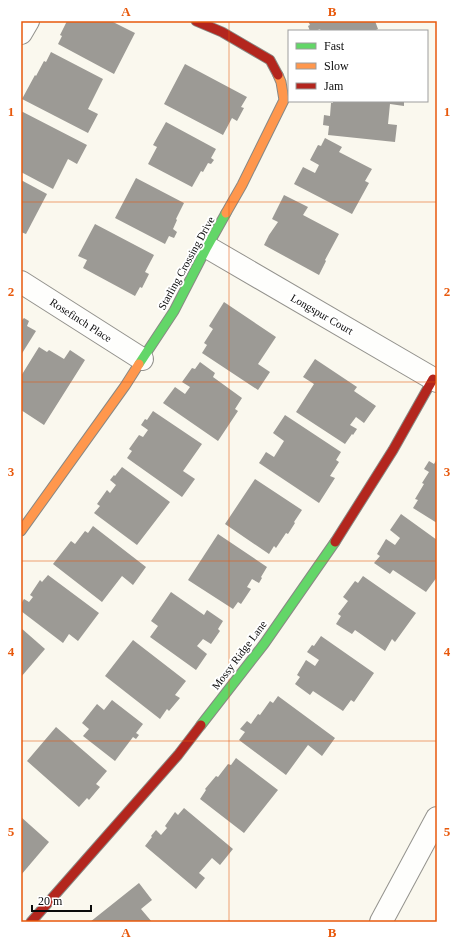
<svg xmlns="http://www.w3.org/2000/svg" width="458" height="943" font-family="Georgia,serif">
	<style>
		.building { fill: #9c9a95 }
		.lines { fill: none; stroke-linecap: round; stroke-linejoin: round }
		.street-casing { stroke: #93928d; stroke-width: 24 }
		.fast-casing { stroke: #898884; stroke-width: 11 }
		.slow-casing { stroke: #898884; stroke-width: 11 }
		.jam-casing { stroke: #898884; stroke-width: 11 }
		.street { stroke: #fefefc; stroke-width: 22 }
		.fast { stroke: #63d668; stroke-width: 9 }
		.slow { stroke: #ff974d; stroke-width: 9 }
		.jam { stroke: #b3261e; stroke-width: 9 }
		.grid { fill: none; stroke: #e8590c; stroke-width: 1; stroke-opacity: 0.55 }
		.labels { text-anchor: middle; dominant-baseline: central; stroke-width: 4; stroke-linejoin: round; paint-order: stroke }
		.street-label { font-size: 11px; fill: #0b0b0b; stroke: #fff }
		.neatline { fill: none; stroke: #e8590c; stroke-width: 1.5 }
		.grid-label { font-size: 13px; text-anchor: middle; font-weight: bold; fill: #e8590c }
	</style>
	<rect width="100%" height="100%" fill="#faf8ee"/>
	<!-- building -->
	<g class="building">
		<path d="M67,21H111L135,33L114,74L58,44L62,36L60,35Z"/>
		<path d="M308,21H375L378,29L374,31H321L320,29L315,31H310L308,26L310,25Z"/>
		<path d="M51,52L103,79L88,109L98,114L88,133L22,99L35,75L36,76L44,61L46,62Z"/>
		<path d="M185,64L247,97L241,107L244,108L237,121L232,118L223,135L164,104Z"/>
		<path d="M333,101H404V106L390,104L388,124L397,125L395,142L328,135L329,126L323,125L324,115L330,116L331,103H333Z"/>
		<path d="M21,111L87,145L77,164L68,159L53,189L21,172Z"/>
		<path d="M166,122L216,149L211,158L214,160L211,164L208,163L203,172L201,171L192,187L148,164L157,147L153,145Z"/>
		<path d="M325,138L342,147L339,152L372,169L365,181L369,183L352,214L294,184L303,167L315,173L319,165L310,160L318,145L321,146Z"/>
		<path d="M136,178L184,203L176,219L177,220L173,229L177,232L174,238L169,236L165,244L115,218Z"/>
		<path d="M21,180L47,194L26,234L21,232Z"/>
		<path d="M284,195L308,207L303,215L339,234L325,260L326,261L319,275L264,245L269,235L278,222L272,219Z"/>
		<path d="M95,224L154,255L145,272L149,274L142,288L140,287L135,296L83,268L87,260L78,256Z"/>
		<path d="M224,302L276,337L258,364L270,372L258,390L202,353L207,345L204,343L213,329L209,326Z"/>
		<path d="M24,318L29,321L27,326L36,331L21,355V321Z"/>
		<path d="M39,347L47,352L49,350L64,359L70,350L85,360L44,425L21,410V376Z"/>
		<path d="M315,359L357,387L354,391L376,406L364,423L356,417L350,425L357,429L353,435L352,434L345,444L296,412L314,384L303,377Z"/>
		<path d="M200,362L215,373L213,377L242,398L235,409L238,411L218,441L163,403L175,387L185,394L190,387L182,382L192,368L195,369Z"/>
		<path d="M153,411L202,444L183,471L195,479L182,497L127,458L132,451L129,449L139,435L143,437L148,430L141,425L145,419L147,420Z"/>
		<path d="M285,415L341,452L336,460L339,462L330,476L335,478L319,503L259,463L266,452L274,457L284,441L273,433Z"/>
		<path d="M437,459V523L413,508L418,500L415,499L424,484L422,483L429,472L424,469L429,461L434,464Z"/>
		<path d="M122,467L170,502L137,545L94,513L100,506L97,504L107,490L110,493L116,485L110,480L114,475L115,476Z"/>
		<path d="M255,479L302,510L294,522L295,523L288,534L286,533L276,548L274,546L269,554L225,524Z"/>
		<path d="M401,514L437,540V577L426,592L393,570L390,574L374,563L380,556L377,554L386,539L395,545L400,538L390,530Z"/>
		<path d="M93,526L146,567L133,585L122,576L102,602L53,564L71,541L75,544L85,531L88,533Z"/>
		<path d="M218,534L267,567L261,577L262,578L259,583L252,579L247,587L251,589L241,604L238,602L233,609L188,580Z"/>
		<path d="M48,575L99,613L78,641L69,634L63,643L21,611V604L24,599L29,602L33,597L30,595L40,580L42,582Z"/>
		<path d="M363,576L416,613L395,642L392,639L385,651L355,630L352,634L336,624L341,616L338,614L348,601L343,597L355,581L358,583Z"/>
		<path d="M171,592L204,615L207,610L223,621L218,629L220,631L211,644L203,639L197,646L207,654L196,670L150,637L158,626L151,621Z"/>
		<path d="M21,628L45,649L21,677Z"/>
		<path d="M321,636L374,673L354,702L351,700L343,711L313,691L310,695L295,684L300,677L297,675L306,660L315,666L319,660L307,652L312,645L314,646Z"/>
		<path d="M133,640L186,681L175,695L180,698L169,711L167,709L160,719L105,676Z"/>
		<path d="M278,696L335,738L322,756L308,745L286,775L239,740L245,732L240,729L247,721L251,724L258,714L260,715L270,701L273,703Z"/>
		<path d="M112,700L143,724L136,733L139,735L136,739L133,737L115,761L83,736L89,729L82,723L97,704L104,710Z"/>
		<path d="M56,727L107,771L96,784L100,787L89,800L87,798L79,807L27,761Z"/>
		<path d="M236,758L278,790L244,833L200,799L206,790L205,789L216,776L218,777L228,764L231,765Z"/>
		<path d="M184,808L233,849L220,865L212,858L199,873L205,878L196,889L145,846L152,837L151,836L156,830L161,835L167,828L165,826L175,812L178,815Z"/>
		<path d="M21,817L49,842L21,875Z"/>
		<path d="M139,883L152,900L141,909L152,922H90Z"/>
	</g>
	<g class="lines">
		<defs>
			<g id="street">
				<path d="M21,33L28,21"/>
				<path d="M207,247L437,381"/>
				<path d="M21,282L142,359"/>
				<path d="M381,922L437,818"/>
			</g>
			<g id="fast">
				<path d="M139,364L174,311L207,247L226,213"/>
				<path d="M201,725L264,644L335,542"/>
			</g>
			<g id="slow">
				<path d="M226,213L242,185L284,100L281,82L278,75"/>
				<path d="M21,531L125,386L139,364"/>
			</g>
			<g id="jam">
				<path d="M196,21L222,32L270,60L278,75"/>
				<path d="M335,542L393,450L433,379"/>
				<path d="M31,922L178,755L201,725"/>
			</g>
		</defs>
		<!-- street casing -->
		<use href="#street" class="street-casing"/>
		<!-- fast casing -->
		<use href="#fast" class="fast-casing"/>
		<!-- slow casing -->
		<use href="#slow" class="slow-casing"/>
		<!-- jam casing -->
		<use href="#jam" class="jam-casing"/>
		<!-- street -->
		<use href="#street" class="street"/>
		<!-- fast -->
		<use href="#fast" class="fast"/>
		<!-- slow -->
		<use href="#slow" class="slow"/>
		<!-- jam -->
		<use href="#jam" class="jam"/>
	</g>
	<!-- grid -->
	<path class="grid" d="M229,21V922M21,202H437M21,382H437M21,561H437M21,741H437"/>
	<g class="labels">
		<!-- street labels -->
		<g class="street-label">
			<text transform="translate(186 263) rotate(-61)">Starling Crossing Drive</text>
			<text transform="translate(322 314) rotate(30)">Longspur Court</text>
			<text transform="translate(81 320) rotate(33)">Rosefinch Place</text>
			<text transform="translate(239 655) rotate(-53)">Mossy Ridge Lane</text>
		</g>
	</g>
	<!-- border -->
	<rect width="458" height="943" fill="none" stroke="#ffffff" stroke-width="44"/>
	<!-- legend -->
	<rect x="288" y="30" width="140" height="72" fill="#ffffff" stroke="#9d9d9d"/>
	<rect x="296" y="43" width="20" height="6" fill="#63d668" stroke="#9d9d9d"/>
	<text x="324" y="50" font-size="12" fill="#0b0b0b">Fast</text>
	<rect x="296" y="63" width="20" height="6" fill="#ff974d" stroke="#9d9d9d"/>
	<text x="324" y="70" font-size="12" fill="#0b0b0b">Slow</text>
	<rect x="296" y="83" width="20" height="6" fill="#b3261e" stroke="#9d9d9d"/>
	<text x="324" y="90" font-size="12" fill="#0b0b0b">Jam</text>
	<!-- scale -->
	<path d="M32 905v6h59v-6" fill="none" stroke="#0b0b0b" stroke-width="2"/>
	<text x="38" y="905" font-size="12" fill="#0b0b0b" stroke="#ffffff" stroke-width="3" paint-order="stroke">20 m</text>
	<rect x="22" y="22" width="414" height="899" class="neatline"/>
	<g class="grid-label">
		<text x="126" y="16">A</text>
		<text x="332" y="16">B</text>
		<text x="11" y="116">1</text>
		<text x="447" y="116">1</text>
		<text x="11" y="296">2</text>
		<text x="447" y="296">2</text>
		<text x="11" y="476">3</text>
		<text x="447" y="476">3</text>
		<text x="11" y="656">4</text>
		<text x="447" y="656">4</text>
		<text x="11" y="836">5</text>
		<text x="447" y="836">5</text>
		<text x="126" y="937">A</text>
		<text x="332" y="937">B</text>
	</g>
</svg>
